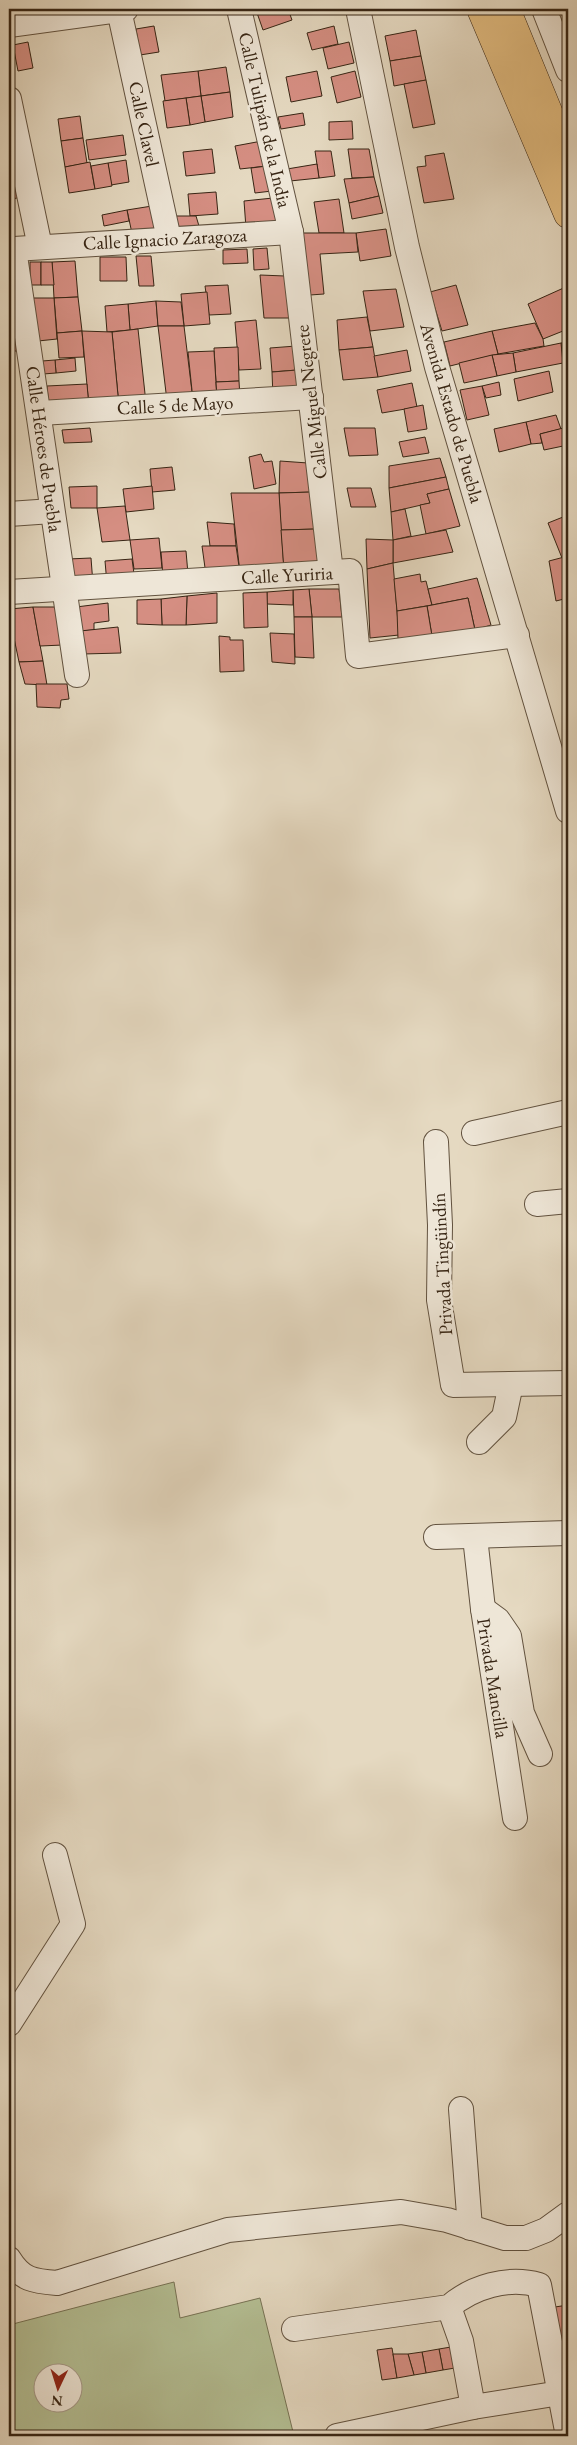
<svg xmlns="http://www.w3.org/2000/svg" width="577" height="2445" font-family="'EB Garamond',serif">
	<style>
		.green { fill: #b4bf94; stroke: #767254; fill-rule: evenodd }
		.building { fill: #d58e82; stroke: #372514 }
		.lines { fill: none; stroke-linecap: round; stroke-linejoin: round }
		.minor-casing { stroke: #62523f; stroke-width: 26 }
		.highway-casing { stroke: #372514; stroke-width: 29 }
		.minor { stroke: #eee6d7; stroke-width: 24 }
		.highway { stroke: #e2bc80; stroke-width: 28 }
		.labels { text-anchor: middle; dominant-baseline: central; stroke-width: 5; stroke-linejoin: round; paint-order: stroke }
		.street-label { font-size: 19px; fill: #372514; stroke: #eee6d7 }
	</style>
	<rect width="100%" height="100%" fill="#e5d9c1"/>
	<filter id="stains"><feTurbulence type="fractalNoise" baseFrequency=".004" numOctaves="4"/><feColorMatrix values="0 0 0 0 .2 0 0 0 0 .09 0 0 0 0 .02 0 0 0 .5 -.17"/></filter>
	<radialGradient id="worn" r=".72"><stop offset=".6" stop-color="#630" stop-opacity="0"/><stop offset="1" stop-color="#630" stop-opacity=".3"/></radialGradient>
	<!-- green -->
	<path class="green" d="M174,2282L180,2318L260,2298L294,2436H9V2325ZM42,2372H72V2402H42Z"/>
	<!-- building -->
	<g class="building">
		<path d="M9,9H28L29,14L9,15Z"/>
		<path d="M262,9H288L292,20L263,30L256,10Z"/>
		<path d="M302,9H316L303,12Z"/>
		<path d="M154,26L159,52L140,55L136,29Z"/>
		<path d="M334,26L338,44L312,50L307,33Z"/>
		<path d="M416,30L421,56L390,61L385,36Z"/>
		<path d="M28,42L33,68L18,71L13,45Z"/>
		<path d="M349,42L354,63L328,69L323,48Z"/>
		<path d="M421,56L426,80L394,86L390,61Z"/>
		<path d="M226,67L230,92L201,96L198,71Z"/>
		<path d="M198,71L201,96L165,101L161,75Z"/>
		<path d="M317,71L322,96L291,102L286,77Z"/>
		<path d="M355,71L361,97L337,103L331,77Z"/>
		<path d="M426,80L435,124L413,128L404,84Z"/>
		<path d="M230,92L233,117L205,122L201,96Z"/>
		<path d="M201,96L205,122L190,125L186,98Z"/>
		<path d="M186,98L190,125L167,128L163,101Z"/>
		<path d="M303,113L305,125L281,129L278,117Z"/>
		<path d="M80,116L83,138L61,141L58,119Z"/>
		<path d="M352,121L353,139L329,140V122Z"/>
		<path d="M123,135L126,155L89,160L86,140Z"/>
		<path d="M83,138L87,163L65,167L61,141Z"/>
		<path d="M262,141L267,166L240,169L235,146Z"/>
		<path d="M212,149L215,173L186,176L183,152Z"/>
		<path d="M348,149H369L374,177L352,178Z"/>
		<path d="M315,151H331L335,176L319,178Z"/>
		<path d="M444,153L454,199L424,203L417,167L426,166L425,156Z"/>
		<path d="M126,160L129,182L111,185L108,163Z"/>
		<path d="M17,161L24,196L13,199L9,181V162Z"/>
		<path d="M90,162L95,189L69,193L65,167Z"/>
		<path d="M108,163L112,186L95,189L91,166Z"/>
		<path d="M317,164L319,178L290,181L287,169Z"/>
		<path d="M267,166L272,191L255,193L251,168Z"/>
		<path d="M374,177L379,196L349,203L344,179Z"/>
		<path d="M216,192L218,214L190,216L188,194Z"/>
		<path d="M379,196L383,213L352,219L349,203Z"/>
		<path d="M273,198L277,225L246,228L244,201Z"/>
		<path d="M339,199L344,233H319L314,202Z"/>
		<path d="M152,206L159,238H133L127,210Z"/>
		<path d="M127,210L129,221L104,226L102,215Z"/>
		<path d="M175,216H196L199,226L177,228Z"/>
		<rect x="9" y="222" width="1" height="28"/>
		<path d="M386,229L391,256L360,261L356,233Z"/>
		<path d="M302,233H356L358,252L320,254L324,294L310,295Z"/>
		<path d="M267,248L269,269L254,270L253,249Z"/>
		<path d="M247,249L248,263L223,264V250Z"/>
		<path d="M136,256H151L154,286H139Z"/>
		<path d="M100,257H126L127,281H100Z"/>
		<path d="M75,261L78,297L54,298L52,262Z"/>
		<rect x="30" y="262" width="11" height="23"/>
		<path d="M41,262H52L54,285H41Z"/>
		<path d="M260,275L285,276L289,318H264Z"/>
		<path d="M228,285L231,314L209,315L205,286Z"/>
		<path d="M456,285L468,325L442,331L430,292Z"/>
		<path d="M568,286V329L543,339L528,304Z"/>
		<path d="M396,289L404,327L370,331L363,291Z"/>
		<path d="M207,292L210,324L184,326L181,294Z"/>
		<path d="M78,297L82,331L57,333L54,298Z"/>
		<path d="M33,298H54L57,339L38,341Z"/>
		<path d="M156,301L158,326L130,330L128,304Z"/>
		<path d="M156,301L181,302L184,326H158Z"/>
		<path d="M128,304L130,330L107,332L105,306Z"/>
		<path d="M367,317L373,347L339,350L337,320Z"/>
		<path d="M256,320L261,369L239,370L235,322Z"/>
		<path d="M535,323L543,339L544,346L498,354L492,331Z"/>
		<path d="M158,326H184L193,400L167,401Z"/>
		<path d="M9,327H18L19,351H9Z"/>
		<path d="M138,329L146,403L119,406L112,332Z"/>
		<path d="M82,331L84,357L59,358L57,333Z"/>
		<path d="M82,331L112,332L119,406L89,407Z"/>
		<path d="M492,331L498,354L450,366L444,342Z"/>
		<path d="M568,342V362L563,363L561,343Z"/>
		<path d="M561,343L563,363L516,372L513,353Z"/>
		<path d="M296,346L297,370L272,372L270,348Z"/>
		<path d="M238,347L239,381L216,382L214,348Z"/>
		<path d="M373,347L378,377L343,380L339,350Z"/>
		<path d="M407,350L411,371L378,377L374,356Z"/>
		<path d="M214,351L217,399L193,400L188,352Z"/>
		<path d="M513,353L516,372L497,376L492,355Z"/>
		<path d="M492,355L497,376L464,383L459,363Z"/>
		<path d="M75,358L76,371L56,373L55,360Z"/>
		<path d="M55,360L56,373L43,374L42,361Z"/>
		<path d="M297,370L299,395L273,397L272,372Z"/>
		<path d="M549,371L553,392L518,401L514,379Z"/>
		<path d="M239,381L240,398L217,399L216,382Z"/>
		<path d="M499,382L501,395L486,398L482,386Z"/>
		<path d="M412,383L417,407L382,413L377,390Z"/>
		<path d="M87,384L89,407L49,410L47,386Z"/>
		<path d="M482,386L489,415L467,420L460,390Z"/>
		<path d="M423,405L427,429L408,432L404,409Z"/>
		<path d="M568,411V432L564,413Z"/>
		<path d="M556,415L561,429L540,434L542,443L531,444L526,422Z"/>
		<path d="M526,422L531,444L499,452L494,429Z"/>
		<path d="M567,427L568,445L544,450L540,434Z"/>
		<path d="M90,428L92,442L64,443L62,430Z"/>
		<path d="M344,428H375L378,455L349,456Z"/>
		<path d="M425,437L429,453L403,457L399,442Z"/>
		<path d="M261,454L264,462L272,461L276,484L254,489L249,457Z"/>
		<path d="M440,458L446,477L389,488V466Z"/>
		<path d="M280,461L308,463L312,492L279,493Z"/>
		<path d="M172,467L175,490L152,492L150,469Z"/>
		<path d="M446,477L449,489L427,494L430,503L391,512L389,488Z"/>
		<path d="M97,486V508H71L69,487Z"/>
		<path d="M152,486L154,509L126,512L123,489Z"/>
		<path d="M347,488H371L376,507H351Z"/>
		<path d="M449,489L460,526L426,534L420,505L430,503L427,494Z"/>
		<path d="M312,492L316,529L281,530L279,493Z"/>
		<path d="M231,493H279L284,570L240,573Z"/>
		<path d="M125,506L130,540L102,542L97,508Z"/>
		<path d="M405,509L411,536L393,540L391,512Z"/>
		<path d="M563,517L568,529V556L562,558L548,523Z"/>
		<path d="M207,522L234,524L236,546H210Z"/>
		<path d="M316,529L321,566L284,570L281,530Z"/>
		<path d="M446,530L453,552L393,563V540Z"/>
		<path d="M159,538L162,568L134,569L130,540Z"/>
		<path d="M366,539L393,540V563L367,569Z"/>
		<path d="M202,546H236L240,573L206,575Z"/>
		<path d="M186,551L188,574L163,576L161,552Z"/>
		<path d="M568,556V598L556,601L549,561Z"/>
		<path d="M91,558L93,584L73,585L68,559Z"/>
		<path d="M132,559L135,581L107,584L105,561Z"/>
		<path d="M393,563L399,635L370,638L367,569Z"/>
		<path d="M420,574L421,582L426,581L432,605L397,611L394,579Z"/>
		<path d="M477,578L491,625L475,630L468,598L432,605L428,589Z"/>
		<path d="M309,589H339L342,617H312Z"/>
		<path d="M309,589L312,617H294L293,590Z"/>
		<path d="M293,590V605L267,604V592Z"/>
		<path d="M267,592L268,627L244,628L243,593Z"/>
		<path d="M217,593V623L186,625L187,596Z"/>
		<path d="M187,596L186,625H162L161,599Z"/>
		<path d="M468,598L475,630L432,636L427,606Z"/>
		<path d="M161,599L162,625L137,624V600Z"/>
		<path d="M108,603L109,621L94,623V630L80,631L76,607Z"/>
		<path d="M427,606L432,636L398,639L397,611Z"/>
		<path d="M33,607L43,661L19,662L14,638H9V609Z"/>
		<path d="M33,607H56L63,645L40,646Z"/>
		<path d="M294,617H312L314,658L295,657Z"/>
		<path d="M118,627L121,653L83,654L80,631Z"/>
		<path d="M270,633L294,634L295,664L272,662Z"/>
		<path d="M219,636L230,637V640H243L244,671L220,672Z"/>
		<path d="M43,661L47,685L25,684L19,662Z"/>
		<path d="M36,684H67L69,699L61,700L60,708L37,707Z"/>
		<path d="M568,2305V2378L555,2307Z"/>
		<path d="M451,2347L455,2368L443,2370L439,2349Z"/>
		<path d="M392,2348L397,2378L382,2380L377,2350Z"/>
		<path d="M439,2349L443,2370L426,2373L422,2352Z"/>
		<path d="M422,2352L426,2373L414,2375L408,2354Z"/>
		<path d="M393,2354H408L414,2375L397,2378Z"/>
	</g>
	<g class="lines">
		<defs>
			<g id="minor">
				<path d="M239,9L291,232L331,572"/>
				<path d="M358,9L407,247L437,367L568,811"/>
				<path d="M544,9L568,70"/>
				<path d="M119,10L169,239"/>
				<path d="M9,25L126,9"/>
				<path d="M9,99L40,247"/>
				<path d="M40,413L311,397"/>
				<path d="M9,514L52,511"/>
				<path d="M9,592L350,571L358,656L517,635"/>
				<path d="M77,675L14,249L291,232"/>
				<path d="M474,1133L568,1112"/>
				<path d="M436,1142L440,1225L439,1300L453,1385L568,1383"/>
				<path d="M537,1204L568,1201"/>
				<path d="M479,1442L504,1417L511,1384"/>
				<path d="M436,1537L568,1533"/>
				<path d="M475,1537L483,1609L515,1818"/>
				<path d="M483,1609L498,1620L509,1636L522,1713L540,1754"/>
				<path d="M9,2024L73,1924L55,1855"/>
				<path d="M461,2109L470,2228"/>
				<path d="M9,2259C22,2280 33,2281 57,2283L228,2230L401,2212L447,2220L505,2238H526L546,2230L568,2214"/>
				<path d="M449,2307L461,2341L473,2407"/>
				<path d="M294,2329L449,2307C472,2287 508,2276 539,2285L568,2436"/>
				<path d="M337,2436L473,2407L560,2393"/>
			</g>
			<g id="highway">
				<path d="M481,9L568,214"/>
				<path d="M506,9L568,160"/>
			</g>
		</defs>
		<!-- minor casing -->
		<use href="#minor" class="minor-casing"/>
		<!-- highway casing -->
		<use href="#highway" class="highway-casing"/>
		<!-- minor -->
		<use href="#minor" class="minor"/>
		<!-- highway -->
		<use href="#highway" class="highway"/>
	</g>
	<g class="labels">
		<!-- street labels -->
		<g class="street-label">
			<text transform="translate(265 120) rotate(77)">Calle Tulipán de la India</text>
			<text transform="translate(144 124) rotate(78)">Calle Clavel</text>
			<text transform="translate(165 239) rotate(-3)">Calle Ignacio Zaragoza</text>
			<text transform="translate(311 402) rotate(-97)">Calle Miguel Negrete</text>
			<text transform="translate(175 405) rotate(-3)">Calle 5 de Mayo</text>
			<text transform="translate(452 413) rotate(74)">Avenida Estado de Puebla</text>
			<text transform="translate(44 449) rotate(82)">Calle Héroes de Puebla</text>
			<text transform="translate(287 575) rotate(-3)">Calle Yuriria</text>
			<text transform="translate(442 1264) rotate(-93)">Privada Tingüindín</text>
			<text transform="translate(493 1678) rotate(81)">Privada Mancilla</text>
		</g>
	</g>
	<!-- margin -->
	<rect width="577" height="2445" fill="none" stroke="#e5d9c1" stroke-width="30"/>
	<rect x="10" y="10" width="557" height="2425" fill="none" stroke="#372514" stroke-width="2.5"/>
	<rect x="15" y="15" width="547" height="2415" fill="none" stroke="#372514"/>
	<!-- north arrow -->
	<g transform="translate(58 2388) rotate(184)"><circle r="24" fill="#eee6d7" stroke="#a59989"/>
	<path d="M0-4L9 19L0 12L-9 19Z" fill="#8f2418"/>
	<text y="-8" font-size="14" font-weight="bold" text-anchor="middle" fill="#372514">N</text>
	</g>
	<rect width="100%" height="100%" filter="url(#stains)"/>
	<rect width="100%" height="100%" fill="url(#worn)"/>
</svg>
